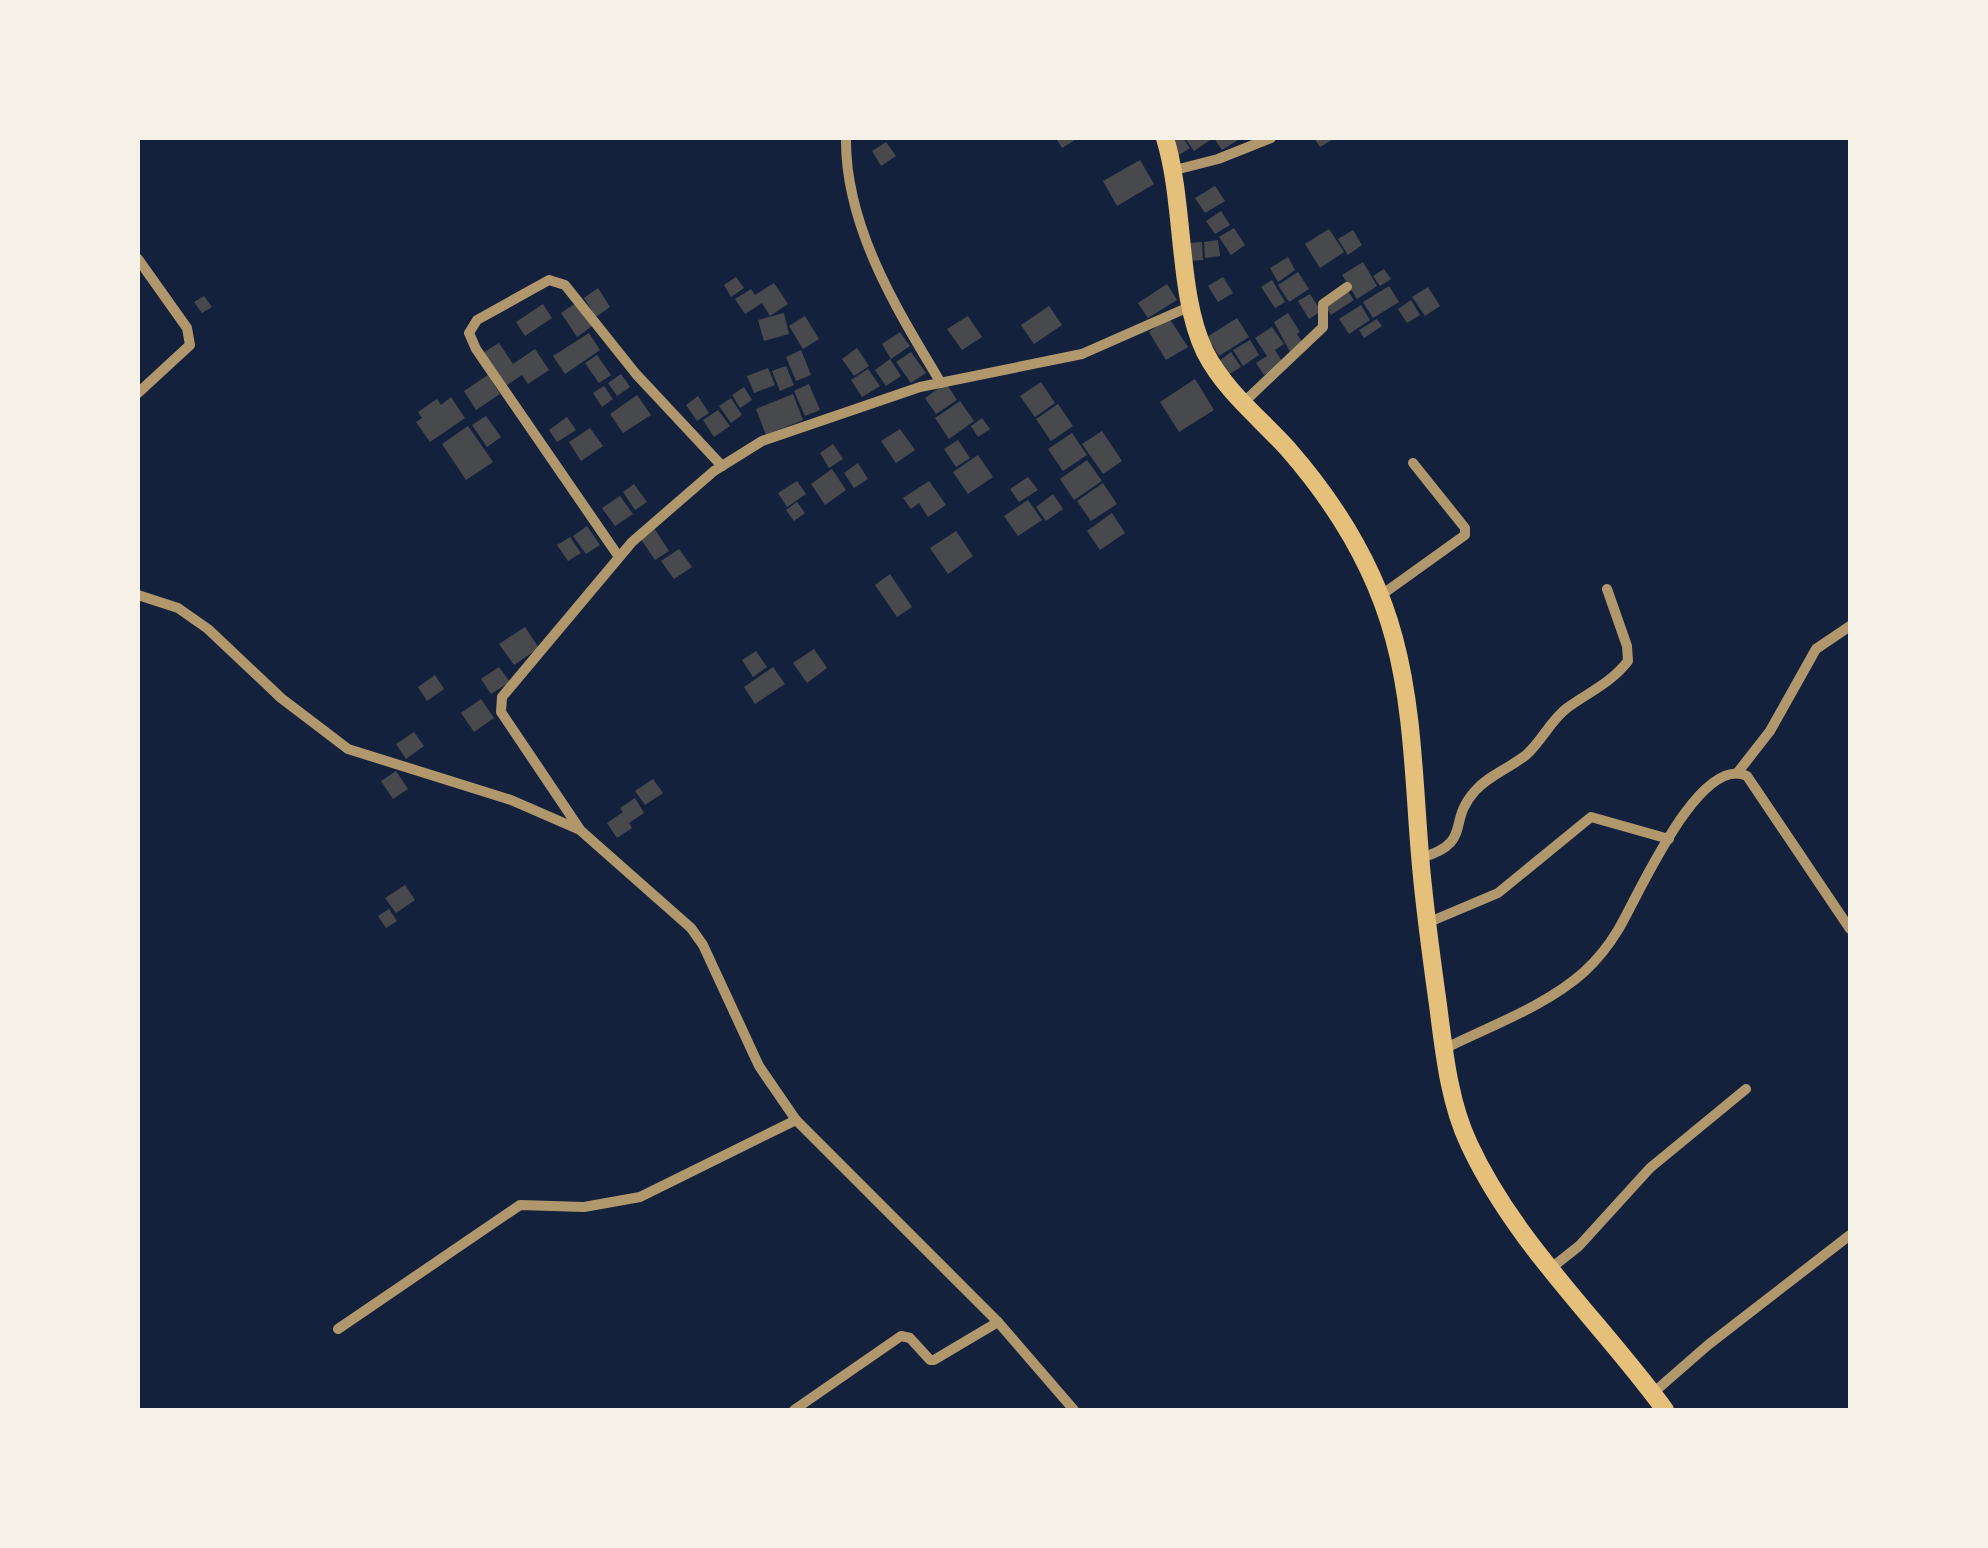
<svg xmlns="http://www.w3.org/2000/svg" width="1988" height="1548" font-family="'Public Sans',sans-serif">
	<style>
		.building { fill: #48494c }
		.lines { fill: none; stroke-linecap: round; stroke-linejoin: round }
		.minor { stroke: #b1986c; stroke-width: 10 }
		.trunk { stroke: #e5c07b; stroke-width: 18 }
	</style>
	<rect width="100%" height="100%" fill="#14213d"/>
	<!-- building -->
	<g class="building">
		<path d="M1056,138H1078L1062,148Z"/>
		<path d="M1175,138H1183L1190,148L1179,155L1169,141Z"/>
		<path d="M1185,138H1208L1210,140L1194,151Z"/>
		<path d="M1214,138H1241L1222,150Z"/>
		<path d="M1314,138H1335L1320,147Z"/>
		<path d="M886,142L896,156L881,166L872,151Z"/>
		<path d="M1140,160L1154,184L1117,206L1103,181Z"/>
		<path d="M1215,186L1225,201L1205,213L1195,198Z"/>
		<path d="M1221,211L1230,225L1215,234L1206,221Z"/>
		<path d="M1234,228L1245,245L1231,255L1219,237Z"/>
		<path d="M1329,229L1344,252L1320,268L1305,244Z"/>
		<path d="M1353,230L1362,245L1348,255L1338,239Z"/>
		<path d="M1218,240L1220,256L1205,258L1204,242Z"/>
		<path d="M1202,242L1203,260L1190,261L1188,243Z"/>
		<path d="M1288,257L1295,270L1278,282L1270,268Z"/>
		<path d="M1363,262L1377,286L1357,299L1342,275Z"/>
		<path d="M1384,269L1391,279L1380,286L1373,276Z"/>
		<path d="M1298,272L1309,289L1289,302L1278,285Z"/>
		<path d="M736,277L744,288L731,297L724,285Z"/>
		<path d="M1223,277L1233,293L1218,302L1208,286Z"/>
		<path d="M1272,280L1285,302L1275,308L1261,287Z"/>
		<path d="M774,283L788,304L770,316L762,303L745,314L735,299L751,289L755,295Z"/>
		<path d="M1167,284L1177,300L1148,318L1138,303Z"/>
		<path d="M1389,286L1399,302L1373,318L1363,302Z"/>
		<path d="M1428,287L1440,306L1425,316L1412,297Z"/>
		<path d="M598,288L610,307L596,317L584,298Z"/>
		<path d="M1347,290L1354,300L1331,315L1324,304Z"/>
		<path d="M1310,294L1321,311L1309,319L1298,301Z"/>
		<path d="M204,296L212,307L202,313L194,302Z"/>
		<path d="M1411,300L1420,315L1407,323L1398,309Z"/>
		<path d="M576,303L592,326L577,337L561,313Z"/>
		<path d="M543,304L552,318L525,336L516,322Z"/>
		<path d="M1361,305L1370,320L1349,334L1339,319Z"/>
		<path d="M1049,306L1062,325L1034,344L1021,325Z"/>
		<path d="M784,313L789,334L764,341L758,320Z"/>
		<path d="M1288,313L1300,332L1297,334L1303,344L1290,352L1274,322Z"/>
		<path d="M805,316L819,339L803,349L789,326Z"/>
		<path d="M968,316L982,337L962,350L947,329Z"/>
		<path d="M1169,318L1188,347L1166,360L1149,332Z"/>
		<path d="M1237,318L1249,337L1219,356L1207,337Z"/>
		<path d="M1377,319L1382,326L1364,338L1359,330Z"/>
		<path d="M1272,327L1284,344L1275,350L1283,363L1264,375L1256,363L1267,356L1255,338Z"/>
		<path d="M900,332L910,346L891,359L882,344Z"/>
		<path d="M589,333L600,350L565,374L553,356Z"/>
		<path d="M1250,340L1259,355L1243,366L1233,350Z"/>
		<path d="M499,343L513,364L535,349L549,370L528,384L522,375L504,387L481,354Z"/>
		<path d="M857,348L869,366L854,376L842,359Z"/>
		<path d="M801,350L811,375L796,381L786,357Z"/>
		<path d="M911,352L926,373L911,383L896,362Z"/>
		<path d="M1231,352L1241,367L1228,375L1219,361Z"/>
		<path d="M597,355L611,375L599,383L585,363Z"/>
		<path d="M890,359L901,376L886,386L875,370Z"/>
		<path d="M786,366L794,385L780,391L772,371Z"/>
		<path d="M768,368L775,385L754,393L747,376Z"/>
		<path d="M868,369L880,386L862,397L851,380Z"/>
		<path d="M621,374L630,387L617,396L608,383Z"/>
		<path d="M488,375L500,394L476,410L464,391Z"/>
		<path d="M1195,379L1214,410L1179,432L1160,402Z"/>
		<path d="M1041,382L1055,403L1035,417L1020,396Z"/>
		<path d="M946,383L957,400L936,414L925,398Z"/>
		<path d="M809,384L820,410L805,416L794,391Z"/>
		<path d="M604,386L613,399L602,407L593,393Z"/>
		<path d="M744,387L752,400L740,408L732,395Z"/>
		<path d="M793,394L803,420L766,435L756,409Z"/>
		<path d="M637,395L651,415L623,433L610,414Z"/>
		<path d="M698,396L709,413L697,421L686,405Z"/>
		<path d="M451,397L465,418L430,442L416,422L422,418L418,412L437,399L441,405Z"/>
		<path d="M731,398L742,415L731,423L719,406Z"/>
		<path d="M960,401L974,421L949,439L935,418Z"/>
		<path d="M1058,404L1073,426L1051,441L1036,419Z"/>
		<path d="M718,410L730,426L714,437L703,420Z"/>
		<path d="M486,416L501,437L487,447L472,425Z"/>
		<path d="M567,417L576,430L557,442L549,430Z"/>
		<path d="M982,418L990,429L978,437L971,426Z"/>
		<path d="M468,426L493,462L466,480L442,444Z"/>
		<path d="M590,428L603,446L581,461L569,442Z"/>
		<path d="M900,429L915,450L896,463L881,441Z"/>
		<path d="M1102,431L1122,461L1103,474L1082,444Z"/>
		<path d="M1072,433L1087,455L1063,471L1048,449Z"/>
		<path d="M958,440L970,458L956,467L944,449Z"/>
		<path d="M833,444L843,459L829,468L820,453Z"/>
		<path d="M978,455L993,477L968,494L953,472Z"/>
		<path d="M1087,460L1102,481L1074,500L1060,479Z"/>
		<path d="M858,463L868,479L854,488L844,473Z"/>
		<path d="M832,469L846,490L825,505L811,484Z"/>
		<path d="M1028,477L1038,490L1019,502L1010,489Z"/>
		<path d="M797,481L806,494L787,507L778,493Z"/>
		<path d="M929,481L946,505L928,517L919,503L911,509L903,498Z"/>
		<path d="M1103,483L1117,504L1091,521L1077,501Z"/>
		<path d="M634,484L647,502L635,510L623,492Z"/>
		<path d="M1053,494L1063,509L1046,521L1036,507Z"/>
		<path d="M620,496L633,514L615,526L602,508Z"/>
		<path d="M1028,500L1042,520L1018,536L1004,516Z"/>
		<path d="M797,502L805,513L794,521L786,510Z"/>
		<path d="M1112,513L1125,533L1100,550L1087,531Z"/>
		<path d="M587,526L600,545L586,554L573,536Z"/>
		<path d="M654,528L669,551L655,560L640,538Z"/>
		<path d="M956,531L973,556L948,574L930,548Z"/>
		<path d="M570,537L581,553L568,561L557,545Z"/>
		<path d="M679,549L692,567L674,579L661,561Z"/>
		<path d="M890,574L912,607L897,617L875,585Z"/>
		<path d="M525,627L539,648L514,665L499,644Z"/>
		<path d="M814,649L827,668L807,683L793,663Z"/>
		<path d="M756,651L767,667L753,677L742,660Z"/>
		<path d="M499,667L510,682L491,694L481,679Z"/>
		<path d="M773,667L785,684L755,704L744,687Z"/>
		<path d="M435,675L444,689L427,701L418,687Z"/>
		<path d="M481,699L494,718L474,732L461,713Z"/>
		<path d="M414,732L424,746L406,759L396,744Z"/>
		<path d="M396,771L408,789L393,799L381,781Z"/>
		<path d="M653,779L663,793L645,805L635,791Z"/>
		<path d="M635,798L644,813L629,823L632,828L617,838L607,823L623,812L620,808Z"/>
		<path d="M405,885L415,900L396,913L385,898Z"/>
		<path d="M389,909L397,921L386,928L378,916Z"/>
	</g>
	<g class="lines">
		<!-- minor -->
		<g class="minor">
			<path d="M846,138C845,226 897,310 941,383"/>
			<path d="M1175,170L1218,159L1271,138"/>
			<path d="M138,259L187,328L190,345L138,393"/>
			<path d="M1243,403L1323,327V304L1347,287"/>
			<path d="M619,557L476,349L469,333L477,320L549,280L565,285L636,374L722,466"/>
			<path d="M138,595L178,608L208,629L281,698L348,749L511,800L580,830L691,928L703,945L759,1066L796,1120L998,1322L1074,1410"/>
			<path d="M1380,596L1465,535V528L1413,463"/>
			<path d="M1738,772L1770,731L1816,649L1850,626"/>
			<path d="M579,828L501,712L502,697L632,542L714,471L762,441L920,387L1082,354L1191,306"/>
			<path d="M1421,858C1474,842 1446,823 1475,791C1489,775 1510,768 1526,755C1542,741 1550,721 1567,708C1589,692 1611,683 1628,661L1627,646L1607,589"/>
			<path d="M1427,923L1498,893L1591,817L1669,839"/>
			<path d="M1444,1049C1490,1026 1546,1006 1584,972C1597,960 1609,945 1618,930C1638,897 1699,753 1747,776L1850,929"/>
			<path d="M1550,1269L1579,1246L1650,1168L1746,1089"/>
			<path d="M338,1329L520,1205L584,1207L640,1197L796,1120"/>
			<path d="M1653,1393L1708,1345L1850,1235"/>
			<path d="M794,1410L901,1336L910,1338L930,1360H934L998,1322"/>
		</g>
		<!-- trunk -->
		<path class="trunk" d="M1165,138C1185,203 1177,295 1205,352C1225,391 1259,417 1288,449C1336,504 1375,567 1394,638C1413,708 1414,783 1420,855C1424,905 1431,955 1438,1005C1444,1051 1449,1102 1469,1144C1516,1245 1601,1322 1665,1410"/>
	</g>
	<!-- border -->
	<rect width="1988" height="1548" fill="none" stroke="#f6f1e7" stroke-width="280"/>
</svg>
